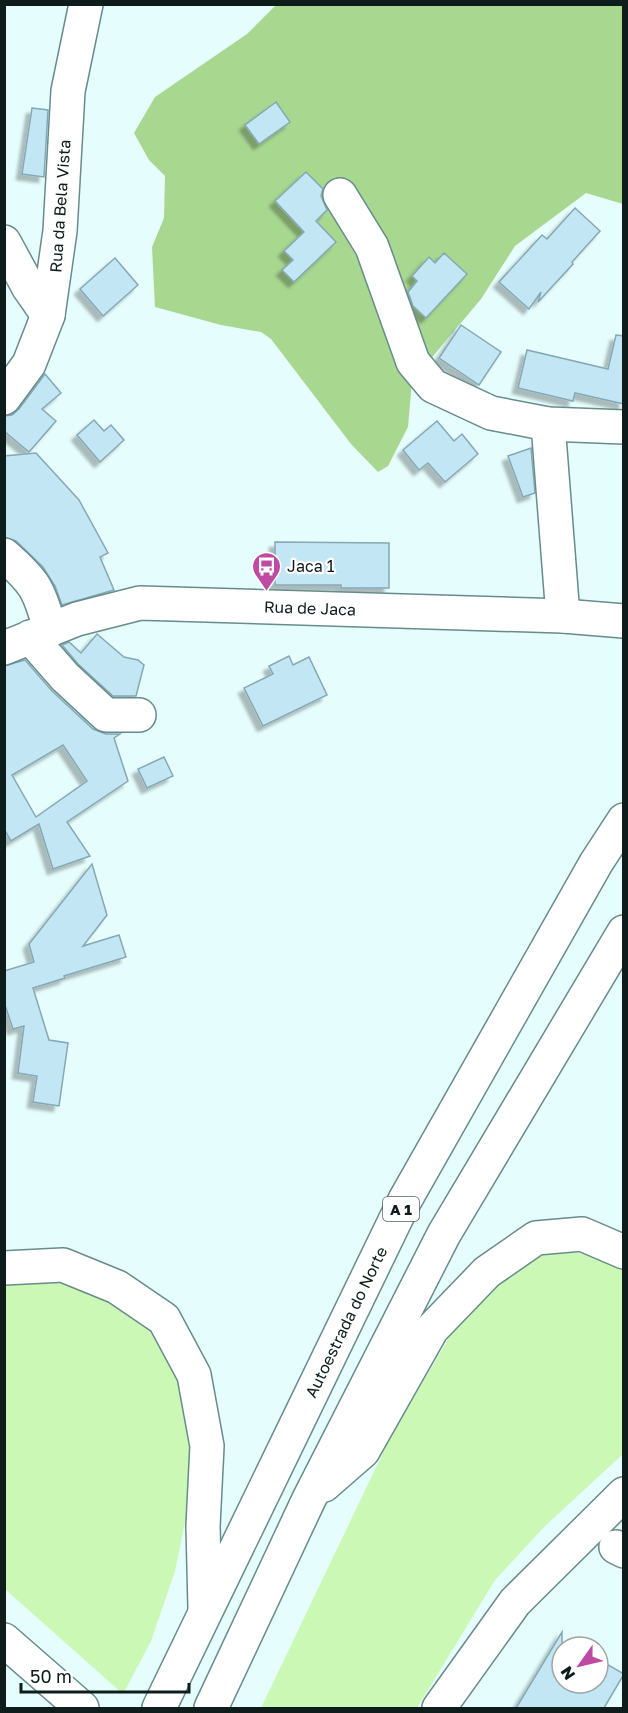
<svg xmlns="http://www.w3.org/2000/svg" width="628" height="1713" font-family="'Golos Text',sans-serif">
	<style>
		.green { fill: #cbf8b5 }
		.forest { fill: #a8d790 }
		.building { fill: #c3e6f4; stroke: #85a8b4; stroke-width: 1.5; fill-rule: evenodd; filter: url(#shadow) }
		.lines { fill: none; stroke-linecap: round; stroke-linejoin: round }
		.minor-casing { stroke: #678c8b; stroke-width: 36 }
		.highway-casing { stroke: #678c8b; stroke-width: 36 }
		.minor { stroke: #fff; stroke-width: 33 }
		.highway { stroke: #fff; stroke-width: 33 }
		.labels { text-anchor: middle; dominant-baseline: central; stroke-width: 4.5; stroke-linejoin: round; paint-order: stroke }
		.shield { fill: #fff; stroke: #566160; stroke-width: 1.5 }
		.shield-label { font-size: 15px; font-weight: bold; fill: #0e1d1c }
		.street-label { font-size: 16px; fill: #0e1d1c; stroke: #fff }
		.poi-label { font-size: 16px; fill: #0e1d1c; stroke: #fff; text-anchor: start }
	</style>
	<defs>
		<filter id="shadow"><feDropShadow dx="-5.5" dy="5.5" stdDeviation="1.5" flood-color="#0004"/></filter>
	</defs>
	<rect width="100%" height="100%" fill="#e5fdfc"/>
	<!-- green -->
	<g class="green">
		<path d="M582,1253L615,1262L624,1271L623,1454L545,1526L495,1580L417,1708H261L391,1436L453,1331L484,1294L537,1254Z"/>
		<path d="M59,1277L130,1310L163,1345L178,1384L191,1444L190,1498L175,1571L151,1641L123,1694L5,1589V1282Z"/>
	</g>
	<!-- forest -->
	<path class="forest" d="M276,5H623V204L586,193L515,246L481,299L412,381L408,427L388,466L378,472L351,444L271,339L261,332L221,325L155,307L152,247L164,218L165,176L149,160L134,133L155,97L247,34Z"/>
	<!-- building -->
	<g class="building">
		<path d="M276,102L290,122L259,144L245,125Z"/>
		<path d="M32,108L48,110L44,177L22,174Z"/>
		<path d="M306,172L323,189L321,196L327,210L316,221L336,242L294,282L282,270L293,260L284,251L304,232L275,201Z"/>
		<path d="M575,208L600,231L572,262L573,264L538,302L541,292L529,309L499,282L542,235L547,239Z"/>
		<path d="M444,253L467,274L426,318L413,306L408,292L417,281L412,276L429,257L435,263Z"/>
		<path d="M115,258L138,285L103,316L80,289Z"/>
		<path d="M461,325L501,352L479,385L439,358Z"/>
		<path d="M616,335L624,336V404L575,393L573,401L518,388L527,350L608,369Z"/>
		<path d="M45,374L61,393L42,409L56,421L29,452L4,431V416L12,415L19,409Z"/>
		<path d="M94,420L104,431L111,425L124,440L100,462L77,435Z"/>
		<path d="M437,421L454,441L462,434L478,454L445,482L428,463L419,470L403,450Z"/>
		<path d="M531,448L535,493L523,497L508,456Z"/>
		<path d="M36,453L79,500L108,553L100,557L114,590L62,605L55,586L43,567L16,541L4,537V456Z"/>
		<path d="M275,542L389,543V588H341V585H275Z"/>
		<path d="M97,634L124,657L138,660L144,665L136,696H113L78,664L62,645L69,642L81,653Z"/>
		<path d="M289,656L293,665L309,657L327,695L263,726L244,688L273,674L269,666Z"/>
		<path d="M25,660L52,691L93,729L106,734H120L114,738L128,781L67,822L90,856L53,869L39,824L11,841L4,829V666ZM63,745L87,781L36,817L12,775Z"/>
		<path d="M164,757L173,776L147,788L138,769Z"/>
		<path d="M92,864L107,915L83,946L119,935L126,957L64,976L65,978L33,988L49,1040L68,1043L59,1106L33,1102L37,1076L18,1073L24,1026L13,1029L4,1002V971L34,962L29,944Z"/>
		<path d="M562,1632V1683H598V1659L624,1674L604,1708H516Z"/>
	</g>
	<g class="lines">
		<defs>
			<g id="minor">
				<path d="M340,195L372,247L413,362L433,386L491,413L548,424L624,427"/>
				<path d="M4,242L29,288L48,315"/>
				<path d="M4,398L29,364L48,315L60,231L68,91L86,4"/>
				<path d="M548,424L563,616"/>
				<path d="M4,555C35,582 39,589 50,629"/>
				<path d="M30,637L65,677L106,715H139"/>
				<path d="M4,648L77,619L140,603L563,616L624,621"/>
				<path d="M616,1547L624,1551"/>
			</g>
			<g id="highway">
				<path d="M4,1268L63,1265L117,1287L164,1319L194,1375L207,1446L203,1526L205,1608"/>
				<path d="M324,1485L363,1451L432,1329L487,1272L536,1238L582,1234L624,1252"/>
				<path d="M4,1640L82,1708"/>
				<path d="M159,1708L405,1200L596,863L624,820"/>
				<path d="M211,1708L309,1499L444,1234L624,932"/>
				<path d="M439,1708L515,1602L624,1494"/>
			</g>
		</defs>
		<!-- minor casing -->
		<use href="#minor" class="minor-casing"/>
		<!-- highway casing -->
		<use href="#highway" class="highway-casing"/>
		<!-- minor -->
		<use href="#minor" class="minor"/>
		<!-- highway -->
		<use href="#highway" class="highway"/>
	</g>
	<!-- icons -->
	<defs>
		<symbol id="bus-pin" viewBox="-11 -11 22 30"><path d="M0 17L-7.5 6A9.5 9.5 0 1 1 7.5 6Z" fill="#bf4aa3" stroke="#fff"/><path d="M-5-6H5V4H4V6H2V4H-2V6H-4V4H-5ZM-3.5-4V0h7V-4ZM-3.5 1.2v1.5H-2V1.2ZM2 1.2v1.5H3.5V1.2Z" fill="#fff"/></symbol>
	</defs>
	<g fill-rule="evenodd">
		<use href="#bus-pin" x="250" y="550" width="33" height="45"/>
	</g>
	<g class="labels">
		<!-- shield labels -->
		<rect class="shield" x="383" y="1197" width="36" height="24" rx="4.5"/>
		<g class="shield-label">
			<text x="401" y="1209">A 1</text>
		</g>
		<!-- street labels -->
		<g class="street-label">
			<text transform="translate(60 206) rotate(-86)">Rua da Bela Vista</text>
			<text transform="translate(310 608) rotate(2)">Rua de Jaca</text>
			<text transform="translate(346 1322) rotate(-64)">Autoestrada do Norte</text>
		</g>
		<!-- poi labels -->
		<g class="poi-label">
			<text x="287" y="566">Jaca 1</text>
		</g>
	</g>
	<!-- border -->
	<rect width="628" height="1713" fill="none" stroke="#0e1d1c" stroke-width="12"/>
	<!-- north arrow -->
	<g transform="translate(580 1665) rotate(236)"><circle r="28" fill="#ffffff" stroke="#9fa5a4" stroke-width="1.5"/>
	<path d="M0-4.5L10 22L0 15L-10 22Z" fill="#bf4aa3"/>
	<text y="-9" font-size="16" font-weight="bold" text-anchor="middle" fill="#0e1d1c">N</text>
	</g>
	<!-- scale -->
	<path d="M21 1683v9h168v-9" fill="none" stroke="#0e1d1c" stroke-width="3"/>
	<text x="30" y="1683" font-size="18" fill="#0e1d1c" stroke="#ffffff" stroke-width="4.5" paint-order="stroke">50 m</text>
</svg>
